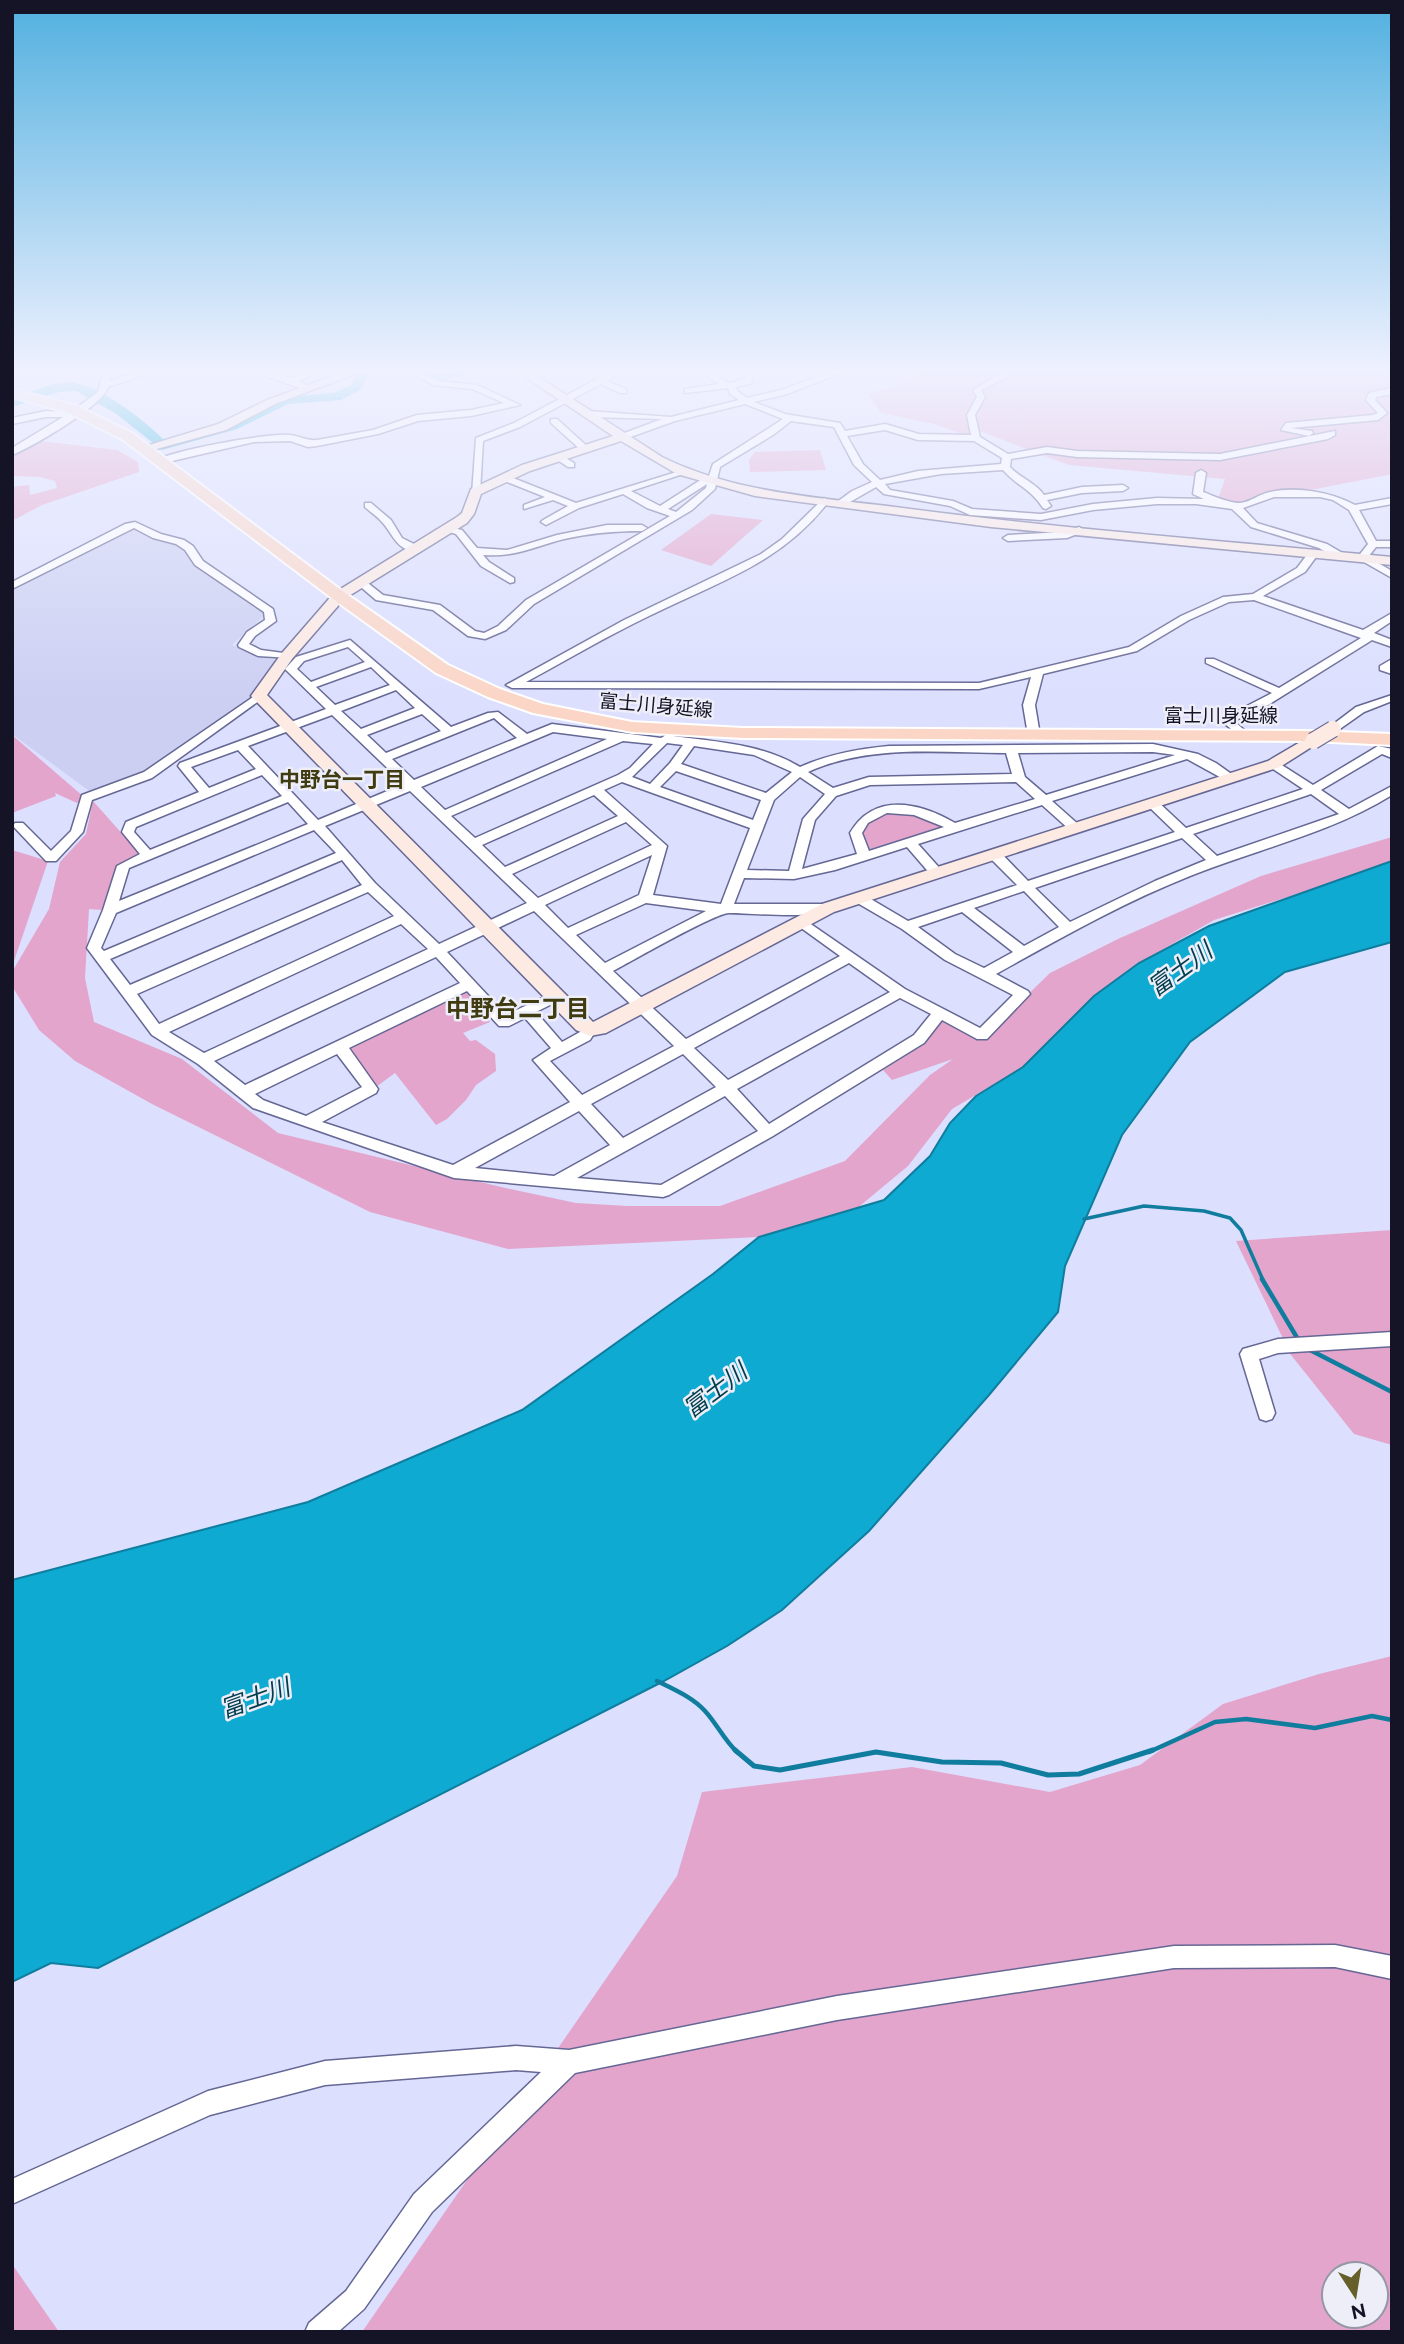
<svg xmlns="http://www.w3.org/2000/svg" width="1404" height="2344" font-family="Raleway,'Noto Sans JP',sans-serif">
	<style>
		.built { fill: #cccff2 }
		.green { fill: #e3a5cb; fill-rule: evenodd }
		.water { fill: #0eaad1; stroke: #107d9e; stroke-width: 2 }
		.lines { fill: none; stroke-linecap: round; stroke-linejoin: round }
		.stream-far2 { stroke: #107d9e; stroke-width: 3.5 }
		.stream-far1 { stroke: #107d9e; stroke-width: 4.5 }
		.stream { stroke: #107d9e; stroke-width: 5 }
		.river { fill: #0eaad1; fill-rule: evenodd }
		.street-casing { stroke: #656794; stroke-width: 3 }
		.secondary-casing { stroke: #656794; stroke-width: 3 }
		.primary-casing { stroke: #fff; stroke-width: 4 }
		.street { fill: #fff; fill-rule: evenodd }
		.secondary { fill: #fdeae3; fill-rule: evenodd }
		.primary { fill: #fbd6c7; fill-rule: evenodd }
		.secondary-bridge-casing { stroke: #656794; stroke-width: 18; stroke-linecap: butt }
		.secondary-bridge { stroke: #fdeae3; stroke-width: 16 }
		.labels { text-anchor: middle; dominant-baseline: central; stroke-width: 5; stroke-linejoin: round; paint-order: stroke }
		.far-street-label { font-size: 19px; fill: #141426; stroke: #edeef8 }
		.far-neighbourhood-label { font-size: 21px; font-weight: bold; fill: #403b11; stroke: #edeef8 }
		.water-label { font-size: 24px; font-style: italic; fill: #003c4c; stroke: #edeef8 }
		.neighbourhood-label { font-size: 24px; font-weight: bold; fill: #403b11; stroke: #edeef8 }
	</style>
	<rect width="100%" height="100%" fill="#dcdffe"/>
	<!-- built -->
	<path class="built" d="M128,527L183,546L196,566L267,613L232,645L261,657L277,660L258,693L156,765L128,780L92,793L12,734V589Z"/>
	<!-- green -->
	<g class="green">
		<path d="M925,370H1392V474L1316,489L1271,493L1239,504L1218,499L1225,479L1069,465L982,432L962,434L934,424L881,413L868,394L898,385Z"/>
		<path d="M40,441L117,450L138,462L139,472L42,505L12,521V487L29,485L30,495L57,488L55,481L40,477L12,476V454Z"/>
		<path d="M820,450L826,470L750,472L749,460L755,452Z"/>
		<path d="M711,514L763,520L711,566L661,550Z"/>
		<path d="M12,735L84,797L77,803L55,793L56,796L12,813Z"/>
		<path d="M93,801L141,855L119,865L102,910L89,909L85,978L94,1022L182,1059L278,1133L501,1187L576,1203L627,1206H720L845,1161L930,1075L953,1059L892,1080L883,1070L923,1045L941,1018L982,1039L1050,973L1118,939L1261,876L1392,837V864L1214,920L1139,963L1080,1010L1023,1067L952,1109L908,1166L855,1210L759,1237L508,1249L370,1212L152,1104L75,1061L39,1030L12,986V972L49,909L60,862L86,834Z"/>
		<path d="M902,810L947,827L867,852L861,829L868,819Z"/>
		<path d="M12,850L48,861L12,967Z"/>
		<path d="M466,992L490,1022L463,1033L470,1041L476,1040L495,1054L496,1071L476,1085L466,1100L447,1119L436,1125L395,1073L376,1087L347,1049Z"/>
		<path d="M1392,1230V1445L1354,1434L1291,1355L1236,1241Z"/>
		<path d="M1392,1656V2332H362L677,1876L702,1792L912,1767L1050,1792L1140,1765L1223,1704L1319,1674ZM1334,2274H1376V2316H1334Z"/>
		<path d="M12,2264L59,2332H12Z"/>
	</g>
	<!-- water -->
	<path class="water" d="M1392,861V942L1285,972L1190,1042L1122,1135L1065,1266L1058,1312L989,1395L869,1531L782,1610L727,1646L662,1682L98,1968L51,1963L12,1982V1580L308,1502L522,1410L713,1274L759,1237L884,1200L930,1156L950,1123L976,1096L1023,1067L1094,996L1139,963L1209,926Z"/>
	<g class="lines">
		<!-- stream-far2 -->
		<path class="stream-far2" d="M1084,1219L1144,1206L1204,1211L1230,1218L1241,1230L1263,1280"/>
		<!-- stream-far1 -->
		<g class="stream-far1">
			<path d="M1262,1279L1299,1341"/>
			<path d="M1310,1350L1392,1392"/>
			<path d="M657,1681C675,1690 692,1697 705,1711C717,1724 724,1740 737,1752"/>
			<path d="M1149,1752L1215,1722L1246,1719L1315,1728L1372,1716L1392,1720"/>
		</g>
		<!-- stream -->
		<path class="stream" d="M735,1750L754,1766L780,1770L876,1752L942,1762L1001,1763L1048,1775L1079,1774L1153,1750"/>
		<!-- river -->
		<g class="river">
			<path d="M364,370L370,374L360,390L341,400L288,404L237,429L162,450L115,413L76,391L58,392L12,407V399C30,393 50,382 69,382C97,383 146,421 165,441L227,423L282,397L334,393L351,385L360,371Z"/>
			<path d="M413,370L441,373L470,370C454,382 429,385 413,370Z"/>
		</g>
		<defs>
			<g id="street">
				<path d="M12,370H18V371L12,374Z"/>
				<path d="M104,370H112L109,381L144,370H158L108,387C103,406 32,447 12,455V448L63,417H46L12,424V418L46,411L71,412L98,392Z"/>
				<path d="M225,370H244V371L240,374Z"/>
				<path d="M266,370L291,378L311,370H323L299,381L312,388L308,391L263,375L262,373Z"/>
				<path d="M407,370H418L438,381L477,385L520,405L471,416L418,421L378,434L317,446L308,447L290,441L254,442L159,464L154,461C173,450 267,433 290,435C300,436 307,441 317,440L373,430L417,415L471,410L504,403L472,389L433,385Z"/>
				<path d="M537,370H550L529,379L525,376Z"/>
				<path d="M614,370H625L607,381L626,389V393H620L601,384L520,427L483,441L480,492L472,494L476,438L514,423Z"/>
				<path d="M698,370H707L729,383L745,379L744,370H752L753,383L736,387L737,391L747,398L781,390L836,370H849L787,394L754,402L785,414L840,423L845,431L885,424L919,434L971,435L967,415L977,397L973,390L1001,373H1007V377L981,390L985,397L975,415L980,437L1008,454L1047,447L1077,451L1220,454L1335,431V435L1328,439L1220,460L1077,457L1047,453L1011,459L1010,467C1020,478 1036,483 1044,495L1082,487L1123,485L1128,488L1123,491L1082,493L1047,500L1051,506L1046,509L1043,508C1031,489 1017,486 1003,470L941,474L885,484L890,490L953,501L972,509L1041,514L1093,504L1157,498L1204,499L1193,494L1196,473L1201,470L1206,473L1203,492C1214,496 1228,503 1240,503C1251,502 1259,494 1270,492C1296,486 1332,492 1355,505L1392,498V504L1359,510L1376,541H1392V547H1376L1368,557L1392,571V578L1357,558L1368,544L1349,510L1333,500L1320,497H1274L1243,508L1257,523L1327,544L1344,554V558H1336L1319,548L1251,527L1232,509L1196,504H1157L1093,510L1041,520L970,515L950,506L884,494L876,487L843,506H837V502L852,491L872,482L854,465L834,427L791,421L773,435L720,467L715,489L692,510L534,604L506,630L485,639L468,636L433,610L376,600L355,582L364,580L383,595L440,605L475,631L484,633L498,626L526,600L670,516L647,508L623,494L579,508L546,525L541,522L543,520L568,506L553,500L524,509V505L545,497L502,480V476H508L576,503L683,470V474L631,491L660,506L702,479H708L713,464L783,419L745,404L675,421L622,440L619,439V435L662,419L588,417L584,414L588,411L671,417L739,400L730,394L728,388L685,393V389L719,384ZM885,430L918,440L974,441L1002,458L1001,464L918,471L880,480L863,464L847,436ZM707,484L706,488L676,512L668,509Z"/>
				<path d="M1392,388V394L1376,397L1375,400L1387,413L1378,420L1291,428L1312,431L1313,433L1309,436L1281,430L1286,423L1373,415L1378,413L1366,400L1369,393Z"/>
				<path d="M551,419H557L588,447V451H582L551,423Z"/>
				<path d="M559,454L574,463V467H568L556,459L554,457Z"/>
				<path d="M824,498L829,501C781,564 717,582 649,616C607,636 567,660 526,682L979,683L1129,647L1181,616L1223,597L1253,594L1297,568L1310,551L1314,550L1319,553L1305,572L1263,596L1363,630L1392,613V621L1374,633L1392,640V647L1372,640L1268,705L1234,721L1251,736L1245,740L1220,720L1272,693L1206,663V659H1214L1279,688L1361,638L1254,600L1229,602L1189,620L1137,651L1043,674L1035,705L1040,735L1034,739L1028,735L1023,705L1031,677L979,689L512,688L506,685L624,620L761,554L782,539Z"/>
				<path d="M365,503H371L391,520L402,538L420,547V551C397,553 394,535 382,522C377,516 370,512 365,507Z"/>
				<path d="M135,522L161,534L184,540L193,546L203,561L273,609L276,621L255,636L249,644L261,650L291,654V658L258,656L239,647L238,645L247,632L265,620L264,612L195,565L185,550L176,544L153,538L134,528L12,589V582L125,524Z"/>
				<path d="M607,525H642L647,528L642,531C615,531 591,533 564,539C532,547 518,557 483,555L489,562L514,578V582L510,583L481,566L456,534L443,530L448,527L462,530L477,548L507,550L557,535Z"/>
				<path d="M1079,527L1084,530L1082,532L1067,538L1008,541L1003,538L1008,535L1065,532Z"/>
				<path d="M350,640L451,727L488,713L498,712L527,734L552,724L661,738L666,735C712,742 758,742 800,767C829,754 858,749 889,746L1153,744L1198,754L1216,763L1237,778L1235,781H1227L1187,759L1052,801L1079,825V831H1071L1042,805L918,844L944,873L937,877L932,876L907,847L835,870L794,879L744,878L734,904H828L835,908C823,920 749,913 729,913C715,913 632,961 613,971L686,1039L840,956L797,925L795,922L797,919L802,918L905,989L980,1028L1013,995L945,960L902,929L854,901V895H864L908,921L1017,885L989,857V851H999L1028,881L1175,832L1148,806V800H1156L1186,828L1303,789L1270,767V761L1274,760L1313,785L1378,746L1392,749V758L1382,754L1321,790L1349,809L1392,786V795C1329,834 1257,849 1190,876C1122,903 1059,939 996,974L1028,991L1030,994L987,1039H977L942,1020L924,1043L773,1136L669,1195L663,1197L454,1178L253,1108L198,1064L152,1035L87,948L103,910L117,866L140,854L122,832L126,822L199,792L178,766L180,763L326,709L285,669L296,657ZM348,647L365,662L311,682L297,669L304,661ZM371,667L390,685L335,705L316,687ZM396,690L415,708L361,729L341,711ZM422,714L441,731L386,753L367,735ZM332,715L404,784L318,820L248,746ZM494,718L517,738L414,780L392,759ZM553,732L607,739L445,810L421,787ZM623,741L653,744L630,768L618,775L475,838L451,816ZM667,743L683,745L670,763L650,784L632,777ZM694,746L754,755L792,772L766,793L681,764ZM238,750L256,769L209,788L191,767ZM1153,752L1175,755L1046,795L1025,777L1018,753ZM1006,753L1012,774L869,777L833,788L808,772C869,744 941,753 1006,753ZM676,771L761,800L753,820L660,787ZM262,775L282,796L150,850L134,832L136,827ZM800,777L825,794L803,819L789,871L747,870L774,800ZM622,782L750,828L721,904L653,895L667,846L604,790ZM1016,782L1035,799L955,823C919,802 874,792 850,833L857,854L802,869L815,820L836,796L870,785ZM410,791L527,903L439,944L375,883L325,826ZM1311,794L1339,814L1217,856L1193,834ZM594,795L618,816L505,867L482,845ZM288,802L308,824L119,901L129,868ZM887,813L914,815L944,827L869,851L862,833L868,823ZM626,822L652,845L538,898L512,874ZM314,830L336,853L104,951L101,948L116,913ZM1182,838L1206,860L1155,881L1070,922L1035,888ZM652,855L639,895L568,928L545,905ZM342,860L362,885L130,985L110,959ZM1024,891L1059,927L1024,946L974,908ZM368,892L394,916L159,1024L137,994ZM646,903L706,911L605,963L576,935ZM534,911L674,1046L582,1095L550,1061L590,1040L597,1029L595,1025H585L580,1032L562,1042L536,1012L560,1000L562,997L555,992L506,1015L447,952ZM962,912L1013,952L984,968L955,954L918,927ZM401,924L428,949L204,1053L169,1032ZM436,957L460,983L245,1085L214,1061ZM849,963L890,992L728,1080L694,1048ZM467,991L499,1026H509L525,1018L551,1048L533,1060L570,1102L453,1165L322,1122L376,1093L378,1089L349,1048ZM900,998L931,1014L914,1035L769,1124L737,1089ZM337,1054L362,1087L306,1116L263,1100L255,1094ZM683,1054L716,1087L623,1138L591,1104ZM725,1096L758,1131L661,1185L577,1178ZM579,1111L610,1145L554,1176L475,1168Z"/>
				<path d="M1392,659V674L1380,670V666Z"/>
				<path d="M259,693L265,696L263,698L152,778L92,800L83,832L56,861H46L13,826L15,823H23L51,851L71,831L82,795L144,772Z"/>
				<path d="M1392,695V701L1364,712L1337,731H1329L1327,729L1356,707Z"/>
				<path d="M1392,1332V1346L1278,1353L1259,1359L1275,1413L1272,1419L1266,1421L1260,1419L1240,1354L1243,1349L1278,1339Z"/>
				<path d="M1335,1945L1392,1956V1979L1335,1967L1174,1968L837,2020L575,2073L432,2212L364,2309L338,2332H305L309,2323L346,2291L414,2194L541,2072L516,2070L325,2085L210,2115L12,2204V2179L208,2091L325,2061L516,2046L569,2050L837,1996L1174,1946Z"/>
			</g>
			<g id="secondary">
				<path d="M349,370H366L275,404L226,430L142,453L136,449L218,424L267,400Z"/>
				<path d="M515,370H528L662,457C735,493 816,497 895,507C1060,529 1226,541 1392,557V565L991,527L755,496L677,474L621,441L530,471L481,494L474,514L467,523L344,599L292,659L267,695L593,1022L822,904L1268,761L1307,738H1319L1321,741L1280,767L834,912L606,1033L590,1036L576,1030L251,696L282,653L334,593L457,517L462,513L471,489L522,465L613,436Z"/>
			</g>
			<path id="primary" d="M12,389L77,406L132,433L345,593L448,665L500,689L543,704L632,722L743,728L1311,731L1392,734V745L1311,741L743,738L632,732L533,713L488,697L436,673L333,599L122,439L67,412L12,397Z"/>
		</defs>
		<!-- street casing -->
		<use href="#street" class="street-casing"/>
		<!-- secondary casing -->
		<use href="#secondary" class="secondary-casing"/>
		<!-- primary casing -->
		<use href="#primary" class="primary-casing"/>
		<!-- street -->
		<use href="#street" class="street"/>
		<!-- secondary -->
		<use href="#secondary" class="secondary"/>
		<!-- primary -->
		<use href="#primary" class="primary"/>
		<defs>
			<path id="secondary-bridge" d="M1313,741L1333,729"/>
		</defs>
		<!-- secondary-bridge casing -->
		<use href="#secondary-bridge" class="secondary-bridge-casing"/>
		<!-- secondary-bridge -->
		<use href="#secondary-bridge" class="secondary-bridge"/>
	</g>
	<!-- sky -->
	<linearGradient id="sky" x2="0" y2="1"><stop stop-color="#51b0df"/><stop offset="0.53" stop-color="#eff1ff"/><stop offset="1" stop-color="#eff1ff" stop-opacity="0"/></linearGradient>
	<rect width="1404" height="699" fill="url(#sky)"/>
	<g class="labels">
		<!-- far-street labels -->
		<g class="far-street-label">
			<text transform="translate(656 705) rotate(5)">富士川身延線</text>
			<text x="1221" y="715">富士川身延線</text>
		</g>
		<!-- far-neighbourhood labels -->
		<g class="far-neighbourhood-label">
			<text x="342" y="779">中野台一丁目</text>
		</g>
		<!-- water labels -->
		<g class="water-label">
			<text transform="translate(1180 969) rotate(-36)">富士川</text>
			<text transform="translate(715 1390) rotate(-37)">富士川</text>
			<text transform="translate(255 1698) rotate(-20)">富士川</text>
		</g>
		<!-- neighbourhood labels -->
		<g class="neighbourhood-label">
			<text x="518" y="1008">中野台二丁目</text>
		</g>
	</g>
	<!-- border -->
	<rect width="1404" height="2344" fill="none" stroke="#141426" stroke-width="28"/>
	<!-- north arrow -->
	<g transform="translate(1355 2295) rotate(168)"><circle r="33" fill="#edeef8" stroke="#9697a4" stroke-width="2"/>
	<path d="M0-5L12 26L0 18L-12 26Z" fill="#665f2c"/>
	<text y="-10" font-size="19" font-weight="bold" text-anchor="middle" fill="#141426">N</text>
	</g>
</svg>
